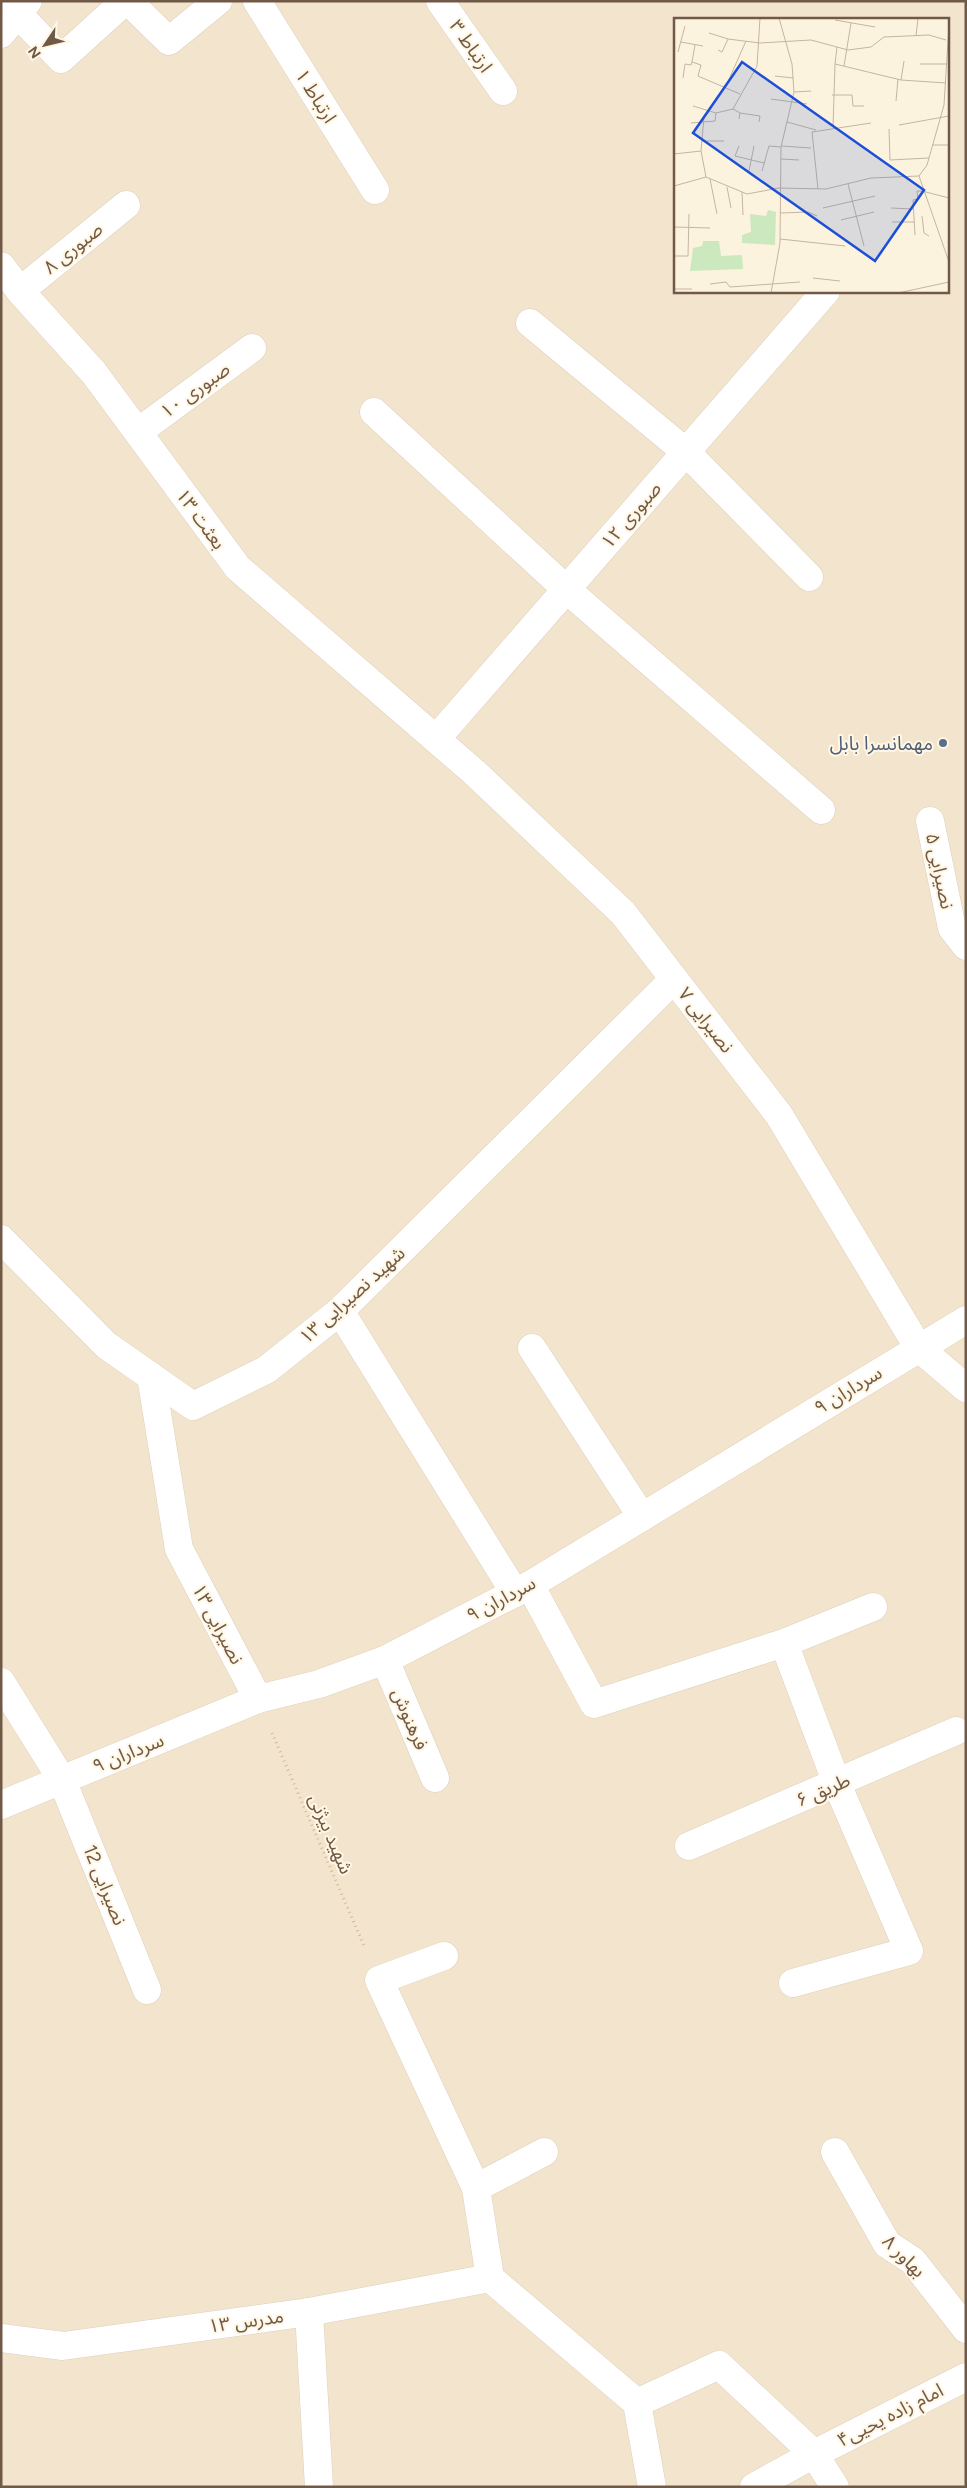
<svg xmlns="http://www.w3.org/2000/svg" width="967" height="2488" font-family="Figtree,'Noto Sans Arabic',sans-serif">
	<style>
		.residential { fill: #f3e5cd; fill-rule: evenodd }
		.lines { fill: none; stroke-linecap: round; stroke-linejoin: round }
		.street-casing { stroke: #dfcfbb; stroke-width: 29 }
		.secondary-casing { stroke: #e4d1b9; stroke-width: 29 }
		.path { stroke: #d4b69a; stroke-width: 3; stroke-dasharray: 1 4; stroke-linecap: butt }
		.street { stroke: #fff; stroke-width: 28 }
		.secondary { stroke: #fff; stroke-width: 28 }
		.service-dot { fill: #5c6f8a; stroke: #fff7e4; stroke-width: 2 }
		.labels { text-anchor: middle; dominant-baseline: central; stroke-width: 4; stroke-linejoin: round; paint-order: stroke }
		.street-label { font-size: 19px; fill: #715947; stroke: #fff7e4 }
		.service-label { font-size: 19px; fill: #4e5e75; stroke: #fff7e4; text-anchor: end }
		.inset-road { fill: none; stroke: #c4b5a2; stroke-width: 1 }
		.view { fill: #1d4ed8; fill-opacity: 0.15; stroke: #1d4ed8; stroke-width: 2.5 }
		.inset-edge { fill: none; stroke: #715947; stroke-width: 2.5 }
	</style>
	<rect width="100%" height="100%" fill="#fcf3de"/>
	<!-- residential -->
	<path class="residential" d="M1,1H966V2487H1ZM676,19H948V291H676Z"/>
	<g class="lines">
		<defs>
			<g id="street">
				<path d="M14,1L19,15L61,59L125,1"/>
				<path d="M128,1L169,41L218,1"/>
				<path d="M257,1L375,190"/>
				<path d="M440,1L503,91"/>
				<path d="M1,34L28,1"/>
				<path d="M1,266L20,291L94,373L238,568L474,772L623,913L779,1115L918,1347L966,1388"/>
				<path d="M20,291L126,205"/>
				<path d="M530,323L686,452L809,577"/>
				<path d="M374,412L566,589L821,810"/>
				<path d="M138,432L252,348"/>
				<path d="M436,739L826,291"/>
				<path d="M930,821L952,928L966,946"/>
				<path d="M1,1239L106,1345L193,1406L266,1370L340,1311L674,979"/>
				<path d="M340,1311L515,1593"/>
				<path d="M532,1348L642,1517"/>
				<path d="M151,1376L179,1549L258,1699"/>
				<path d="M530,1585L594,1704L784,1643L873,1607"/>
				<path d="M784,1643L837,1784L909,1951L793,1983"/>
				<path d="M385,1660L435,1778"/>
				<path d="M1,1682L62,1780L147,1990"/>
				<path d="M689,1846L956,1731"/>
				<path d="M444,1956L379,1980L476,2188"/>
				<path d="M544,2152L476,2188L490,2278L637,2403L652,2487"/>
				<path d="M835,2152L887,2244L913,2261L966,2329"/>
				<path d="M309,2312L319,2487"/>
				<path d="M1,2338L63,2346L309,2312L490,2278"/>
				<path d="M637,2403L719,2365L814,2454L835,2487"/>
				<path d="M754,2487L814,2454L966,2377"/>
			</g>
			<path id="secondary" d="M1,1805L258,1699L319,1684L385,1660L530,1585L966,1320"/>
		</defs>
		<!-- street casing -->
		<use href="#street" class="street-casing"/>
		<!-- secondary casing -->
		<use href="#secondary" class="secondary-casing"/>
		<!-- path -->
		<path class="path" d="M272,1733L365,1948"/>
		<!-- street -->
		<use href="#street" class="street"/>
		<!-- secondary -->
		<use href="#secondary" class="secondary"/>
	</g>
	<!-- markers -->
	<circle class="service-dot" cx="943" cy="743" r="5"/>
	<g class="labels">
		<!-- street labels -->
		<g class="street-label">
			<text transform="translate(471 46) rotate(55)">ارتباط ۳</text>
			<text transform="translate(316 96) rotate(58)">ارتباط ۱</text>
			<text transform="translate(73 248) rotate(-39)">صبوری ۸</text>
			<text transform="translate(195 390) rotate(-36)">صبوری ۱۰</text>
			<text transform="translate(631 515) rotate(-49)">صبوری ۱۲</text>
			<text transform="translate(201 519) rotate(54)">بعثت ۱۳</text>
			<text transform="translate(940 871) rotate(78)">نصیرایی ۵</text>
			<text transform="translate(706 1020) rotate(52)">نصیرایی ۷</text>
			<text transform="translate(352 1295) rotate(-42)">شهید نصیرایی ۱۳</text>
			<text transform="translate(848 1390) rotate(-31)">سرداران ۹</text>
			<text transform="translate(501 1599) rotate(-28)">سرداران ۹</text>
			<text transform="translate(218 1624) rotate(62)">نصیرایی ۱۳</text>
			<text transform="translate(410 1719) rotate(67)">فرهنوش</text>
			<text transform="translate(128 1753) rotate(-22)">سرداران ۹</text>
			<text transform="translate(823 1790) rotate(-23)">طریق ۶</text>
			<text transform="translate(331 1834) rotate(67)">شهید بیژنی</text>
			<text transform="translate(105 1885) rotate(68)">نصیرایی 12</text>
			<text transform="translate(904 2256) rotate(45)">بهاور ۸</text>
			<text transform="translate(246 2321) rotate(-8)">مدرس ۱۳</text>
			<text transform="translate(890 2415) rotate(-27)">امام زاده یحیی۴</text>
		</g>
		<!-- service labels -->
		<g class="service-label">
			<text x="933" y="743">مهمانسرا بابل</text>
		</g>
	</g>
	<!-- overview -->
	<g transform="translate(674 18)">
		<rect width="275" height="275" fill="#fcf3de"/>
		<path d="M94,192L102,194L101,227L68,225V217L77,214L76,196L92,198ZM29,223H45L47,238L68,237L69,251L16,253L19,230L28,228Z" fill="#cbe8be"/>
		<path class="inset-road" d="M161,2L201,9M275,7L270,87L253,147L245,158L275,244M35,15L54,21L86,25L137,22L174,32L197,29L210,19L255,17L272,22M242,18L244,0M7,24L29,28M44,32L48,34L54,21M4,34L11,8M18,44L21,27M161,46L163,29M246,46H273M170,48L177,5M101,58L119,60M9,60L11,46L17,47L18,44L27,47L24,58L66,76M227,62L230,43M52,68L72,23M120,74L137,73M158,77H178L179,88H190M97,81L133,86M222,83L224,61M19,88L42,95L59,91L66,95L65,101M59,91L83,48L86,0M66,95L86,98L85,104M30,99L27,133L32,159M113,104L142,112M17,105L41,103L42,95M225,107L275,98M159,109L161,46L227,62L272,65M215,111L216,142L255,140M27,123H50M258,127H275M65,128L61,138L90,145M108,128L137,130M0,136L27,133M107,141L125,142M75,153L80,128M88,153L95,128L107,129M32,159L73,176L105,170L152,171L197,160L245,158M36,161L43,196M174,166L190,228M0,168L32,159M53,169L57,190M144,171L138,114L197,105M248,173L275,180M68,174L69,197M149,190L201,178M217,190L239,191M106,195L134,194L143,198M248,198L250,215L255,218M167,202L200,194M218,204H240M0,209L36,210M241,217L239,182L244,181L243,173H248M106,221L171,228M0,238H14L15,196M139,260L166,263M36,266L52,264L56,269M56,269L126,264M0,271H18M97,275L106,225L107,129L120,74L118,46L105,0M224,275L275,264"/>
		<path class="view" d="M68,44L250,172L201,243L19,115Z"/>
		<rect width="275" height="275" class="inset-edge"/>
	</g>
	<!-- border -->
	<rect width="967" height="2488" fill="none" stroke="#715947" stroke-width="5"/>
	<!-- north arrow -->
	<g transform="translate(45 45) rotate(235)" stroke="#fff7e4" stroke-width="4" paint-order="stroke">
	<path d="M0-4L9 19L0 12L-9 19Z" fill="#715947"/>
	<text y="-8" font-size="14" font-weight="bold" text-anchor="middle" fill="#715947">N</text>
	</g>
</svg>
